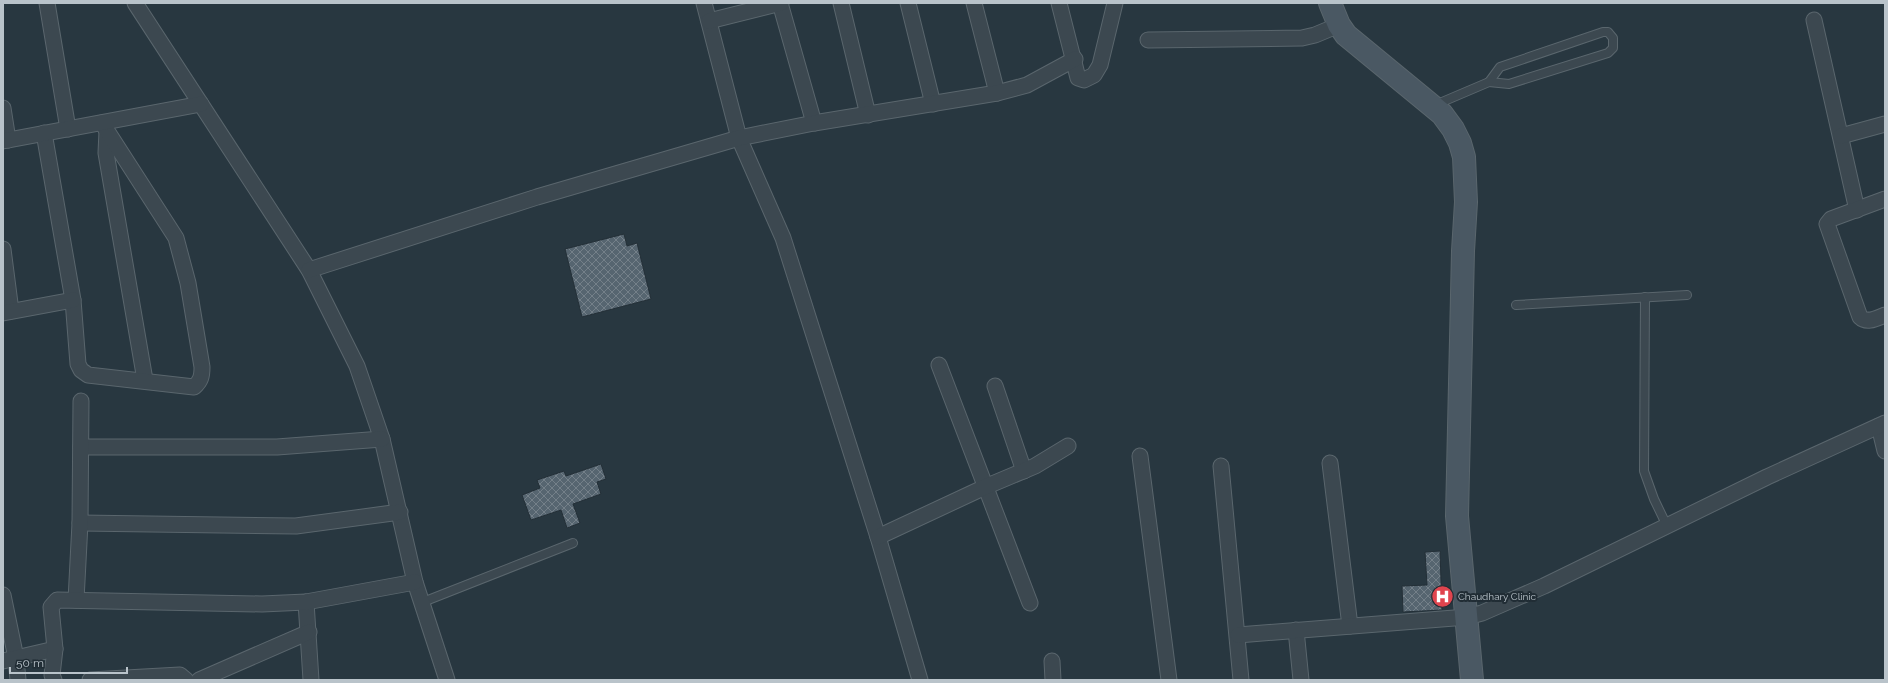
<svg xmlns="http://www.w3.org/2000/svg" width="1888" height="683" font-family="Raleway,sans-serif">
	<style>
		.building { fill: url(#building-cross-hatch); stroke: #232f37 }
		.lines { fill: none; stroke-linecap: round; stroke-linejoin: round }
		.lane-casing { stroke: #5a666d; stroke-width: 10 }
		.street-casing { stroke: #5a666d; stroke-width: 17 }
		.secondary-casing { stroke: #5a666d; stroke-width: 24 }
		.lane { stroke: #3c4850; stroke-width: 8 }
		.street { stroke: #3c4850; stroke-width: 15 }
		.secondary { stroke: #4a5863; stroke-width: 22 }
		.labels { text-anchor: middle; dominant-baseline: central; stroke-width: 4; stroke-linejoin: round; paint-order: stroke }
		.poi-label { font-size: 10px; fill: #b9c3ca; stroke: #212d35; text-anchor: start }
	</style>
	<defs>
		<pattern id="building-cross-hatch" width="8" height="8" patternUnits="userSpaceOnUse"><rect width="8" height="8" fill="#566570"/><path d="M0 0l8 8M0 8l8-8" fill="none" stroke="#748089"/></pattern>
	</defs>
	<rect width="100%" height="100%" fill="#283740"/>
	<!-- building -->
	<g class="building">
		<path d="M624,234L627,246L637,243L651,299L582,317L565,249Z"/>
		<path d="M601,464L606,479L597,482L601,494L573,504L580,523L567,528L561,510L531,520L522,495L540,488L537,480L564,471L566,476Z"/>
		<path d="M1440,551L1442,610L1403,612L1402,586L1427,585L1425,552Z"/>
	</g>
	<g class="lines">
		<defs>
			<g id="lane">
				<path d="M1603,32H1608L1613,38V48L1608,53L1509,84L1489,82L1500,67Z"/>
				<path d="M1435,105L1489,82"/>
				<path d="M1645,297L1644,471L1654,499L1667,526"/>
				<path d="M1516,305L1687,295"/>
				<path d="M423,602L573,543"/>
			</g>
			<g id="street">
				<path d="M47,3L68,129"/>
				<path d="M135,3L309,270L357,366L382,439L415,582L447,680"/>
				<path d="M704,3L739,138L783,238L878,537L920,680"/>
				<path d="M780,3L814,123"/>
				<path d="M841,3L868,115"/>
				<path d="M908,3L933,104"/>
				<path d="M974,3L997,93"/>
				<path d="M1059,3L1078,78L1084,80L1094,75L1100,65L1115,3"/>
				<path d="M1814,20L1857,210"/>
				<path d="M709,21L781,3"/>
				<path d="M1148,40L1302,38L1315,35L1339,25"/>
				<path d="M3,108L8,140"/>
				<path d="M107,131L106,153L145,380"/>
				<path d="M44,133L73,300L78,364L81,370L88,375L194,387C201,381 202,376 202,367L188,283L176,238L102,123"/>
				<path d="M1841,136L1885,124"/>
				<path d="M3,141L201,104"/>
				<path d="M1885,199L1831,219L1827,224L1860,317C1867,324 1877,318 1885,315"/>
				<path d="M3,249L11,311"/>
				<path d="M309,270L537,197L739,138L814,123L997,93L1027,85L1075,59"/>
				<path d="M3,313L73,300"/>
				<path d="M939,365L1030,603"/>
				<path d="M995,386L1024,471"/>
				<path d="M1879,426L1885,451"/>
				<path d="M81,447H277L382,439"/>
				<path d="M1140,456L1169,680"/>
				<path d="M1330,463L1350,626"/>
				<path d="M1221,466L1241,680"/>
				<path d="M80,523L296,526L400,512"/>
				<path d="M878,537L985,487L1035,466L1068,446"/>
				<path d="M3,595L16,658L18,680"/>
				<path d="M76,600L80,523L81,401"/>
				<path d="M306,602L311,680"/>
				<path d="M1296,630L1301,680"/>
				<path d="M1238,635L1467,617L1482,613L1544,586L1767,477L1885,423"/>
				<path d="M3,661L55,649"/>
				<path d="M1052,661L1053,680"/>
				<path d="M54,680L52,675L55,649L51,607L57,600L262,604L306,602L415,582"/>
				<path d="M90,680L180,675L186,680"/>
				<path d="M199,680L309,632"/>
			</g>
			<path id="secondary" d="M1330,3L1339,25L1346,35L1442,114L1453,129L1460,143L1464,157L1466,202L1463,251L1457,516L1472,680"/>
		</defs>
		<!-- lane casing -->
		<use href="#lane" class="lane-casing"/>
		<!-- street casing -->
		<use href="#street" class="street-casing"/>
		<!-- secondary casing -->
		<use href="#secondary" class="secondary-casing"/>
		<!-- lane -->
		<use href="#lane" class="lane"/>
		<!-- street -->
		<use href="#street" class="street"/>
		<!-- secondary -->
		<use href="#secondary" class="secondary"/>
	</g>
	<!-- icons -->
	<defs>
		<symbol id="hospital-disc" viewBox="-11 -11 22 22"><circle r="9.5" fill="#e0444e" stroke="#212d35"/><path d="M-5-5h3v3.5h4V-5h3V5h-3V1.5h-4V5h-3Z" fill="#fff"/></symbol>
	</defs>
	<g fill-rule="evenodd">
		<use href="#hospital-disc" x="1430" y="584" width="25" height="25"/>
	</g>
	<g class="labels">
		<!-- poi labels -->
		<g class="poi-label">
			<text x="1458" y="596">Chaudhary Clinic</text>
		</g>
	</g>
	<!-- border -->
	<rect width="1888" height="683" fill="none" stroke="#b9c3ca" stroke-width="8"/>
	<!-- scale -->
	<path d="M10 667v6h117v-6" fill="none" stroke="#b9c3ca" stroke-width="2"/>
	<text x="16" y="667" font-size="12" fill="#b9c3ca" stroke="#212d35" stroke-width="3" paint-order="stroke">50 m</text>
</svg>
